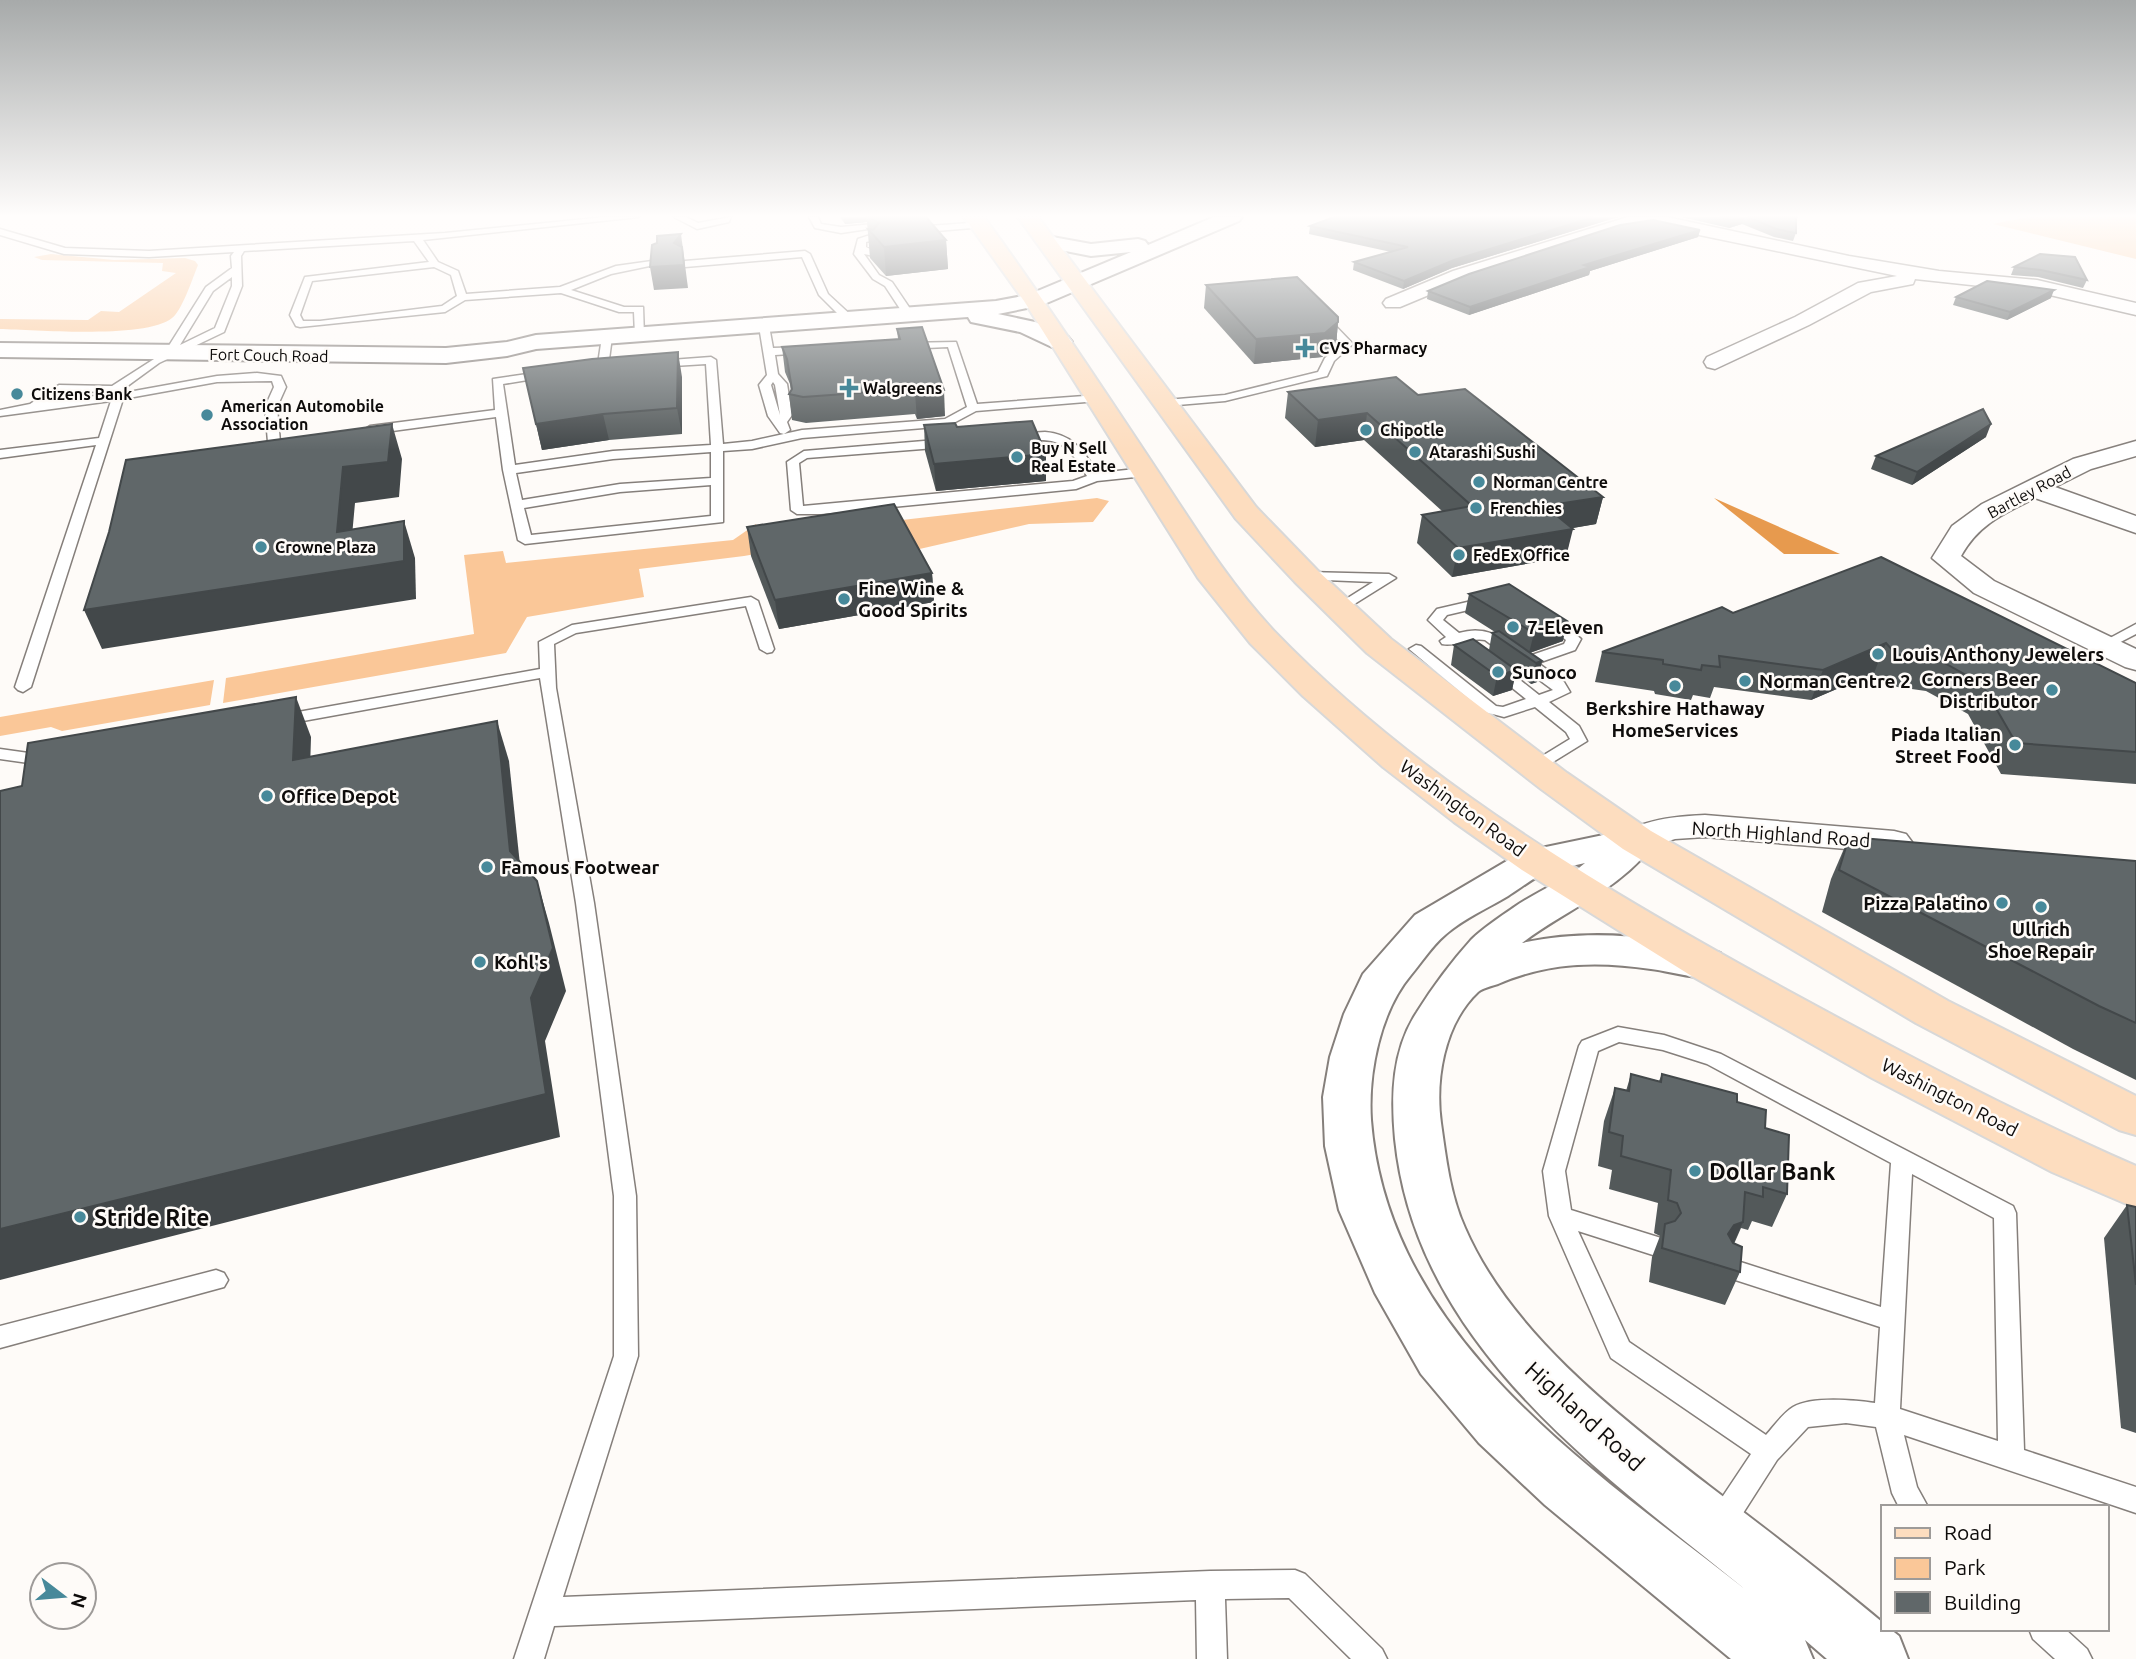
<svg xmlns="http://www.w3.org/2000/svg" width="2136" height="1659" font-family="Ubuntu,sans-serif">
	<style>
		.green { fill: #fac798 }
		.water { fill: #e79a4e }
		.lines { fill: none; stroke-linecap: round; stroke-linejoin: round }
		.service-casing { stroke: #857f7b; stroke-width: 3 }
		.minor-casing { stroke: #857f7b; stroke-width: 3 }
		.tertiary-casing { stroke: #857f7b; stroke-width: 4 }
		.primary-casing { stroke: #d8d8d8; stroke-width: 4 }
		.service { fill: #fff; fill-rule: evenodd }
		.minor { fill: #fff; fill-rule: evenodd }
		.tertiary { fill: #fff; fill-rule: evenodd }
		.primary { fill: #fdddbf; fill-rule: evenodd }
		.wall { fill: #53595a }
		.shaded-wall { fill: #43484a }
		.building { fill: #606769; stroke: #43484a; stroke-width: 2 }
		.poi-dot { fill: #47899a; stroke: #fefbf8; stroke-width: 2.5 }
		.labels { text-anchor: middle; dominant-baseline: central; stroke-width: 5; stroke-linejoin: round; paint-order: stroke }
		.far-poi-label { font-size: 16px; font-weight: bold; fill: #0e0c0b; stroke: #fefbf8; text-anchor: start }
		.far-street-label { font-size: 16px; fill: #0e0c0b; stroke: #fefbf8 }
		.poi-label { font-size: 19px; font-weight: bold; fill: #0e0c0b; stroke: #fefbf8; text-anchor: start }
		.street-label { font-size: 19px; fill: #0e0c0b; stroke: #fefbf8 }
		.near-poi-label { font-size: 23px; font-weight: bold; fill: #0e0c0b; stroke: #fefbf8; text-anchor: start }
		.near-street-label { font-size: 23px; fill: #0e0c0b; stroke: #fefbf8 }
	</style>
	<rect width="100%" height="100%" fill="#fefbf8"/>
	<!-- green -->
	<g class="green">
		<path d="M2028,217H2136V259L1993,224Z"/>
		<path d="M51,254L114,260L185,258L195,261L198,265C193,277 182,311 172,318C147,339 36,330 0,329V319L88,320L101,311L119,312L176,273L162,271L163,263L42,260L34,257Z"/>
		<path d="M1097,498L1109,501L1093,522L1029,524L902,553L890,531L744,556L639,569L644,597L527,617L506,653L223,703L226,678L474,634L464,555L503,551L506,563L733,540L756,524L760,536Z"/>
		<path d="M214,680L210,705L62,731L51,727L0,736V717Z"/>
	</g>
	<!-- water -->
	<path class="water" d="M1714,498L1840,554H1784Z"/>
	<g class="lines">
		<defs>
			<g id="service">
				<path d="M605,217H639L423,240L438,262L458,271L466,294L560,287L616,266L659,260V264L611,274L571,290L624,307H643L644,337L635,335L634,312H619L561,293L465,300L445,312L300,327L296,326L290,315L305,277L429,262L414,241L244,251L241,256L242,286L224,332L159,363L122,390L123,393L217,376L257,373L281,376L286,387L277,407L280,442L274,446L268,442L265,407L274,387L272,381L217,382L123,399L31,687L23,692L18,690L15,687L96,445L0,458V450L99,438L111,401L0,416V410L30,404L59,385L112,386L165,352L206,287L232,268L231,256L234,252L149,257L64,254L0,235V229L65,248L149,251L445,233ZM434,267L451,275L457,296L442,306L320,321H303L300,315L312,281ZM232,277V286L215,328L180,345L213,291ZM62,391L111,392L112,394L47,402Z"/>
				<path d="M674,217H686L698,223L731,217L729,222L697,229Z"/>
				<path d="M809,217H818L821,224L841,227L884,223L888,226L841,233L815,228Z"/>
				<path d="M981,222L985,225L984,227L901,234L866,242V247L879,253L874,256L864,254L879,275L892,282L915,316L914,318H906L885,286L873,279L854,254L858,239C897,225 940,226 981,222Z"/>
				<path d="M805,251L810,254L828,294L854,318V322H846L819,295L802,257L685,267L680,264L685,261Z"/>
				<path d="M1317,315H1325L1353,344L1334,361L1327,376L1225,401L1166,406L1160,403L1166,400L1225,395L1318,372L1325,358L1342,344L1317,319Z"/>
				<path d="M764,323L769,326L773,348L806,347L811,350L806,353L775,355L778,374L787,384L792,415L787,422L790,430L784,434L780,433L768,416L759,385L767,375L759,326ZM773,382L775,385L780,415L771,385Z"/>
				<path d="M607,334L612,337L608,367L603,370L586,371V367L598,364L602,337Z"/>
				<path d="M956,342L977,404L1098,395L1104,398L1098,401L976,411L948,426L802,438L752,449L723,451V522L525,544L518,540L503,470L496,417L370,434L364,430L370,426L495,410L493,379L548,371L554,374L552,376L503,384L515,465L613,451L711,445L706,364L657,367L652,364L657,361L711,357L716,360L723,444L752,441L802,430L945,419L967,407L948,347L904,349L899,346L904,343ZM711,452V478L620,484L522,500L516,473L613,459ZM711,485V516L531,535L524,508L620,492Z"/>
				<path d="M1045,432C1073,434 1083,451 1098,473L1145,468L1151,472L1145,476L1097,481L1076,489L821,514H797L791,510L787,462L804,451L948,439L954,443L948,447L807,458L799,463L803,506L1073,481L1087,476C1067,445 1062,437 1024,441C1017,441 1013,442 1008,438L1014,434Z"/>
				<path d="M1306,572L1389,574L1396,578L1340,613L1333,609L1335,606L1373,582L1301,579L1299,576Z"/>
				<path d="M751,597L758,601L774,649L772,652L767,653L760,649L746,606L576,633L554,644L556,688L594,903L636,1196L638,1356L563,1597L1210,1571L1295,1570L1305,1574L1382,1649L1387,1659H1351L1289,1598L1225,1599L1227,1659H1197L1196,1600L554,1626L544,1659H514L614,1356V1196L576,903L540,678L281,725L273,720L281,715L540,669L539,642L572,625Z"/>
				<path d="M1489,597L1496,601L1494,604L1447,615L1443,620L1459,633C1488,624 1506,640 1529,656L1564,644L1566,640L1543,622L1541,619L1543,616H1553L1581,639L1575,650L1538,663L1564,682L1570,692L1549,702L1579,726L1587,741L1540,770L1534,771L1526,766L1570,739L1566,732L1535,707L1504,717L1485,712L1409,649L1416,645L1421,646L1496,706L1503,707L1526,699L1490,670L1487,667L1490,664H1500L1539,695L1553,690L1485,640C1470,637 1457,647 1442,644L1440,641L1446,637L1428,620L1437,609Z"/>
				<path d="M2136,624V634L2109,648H2099L2097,645Z"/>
				<path d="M0,749L50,756L58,761L50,766L0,759Z"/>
				<path d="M1618,1027L1664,1035L1721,1054L2013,1206L2016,1213L2024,1450L2136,1487V1513L1904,1435L1917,1487L1928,1507H1899L1892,1493L1876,1427L1846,1423L1808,1427L1777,1460L1731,1532L1721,1536L1711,1532L1707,1523L1711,1514L1751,1454L1611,1358L1549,1216L1543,1171L1579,1046L1582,1041ZM1619,1042L1663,1050L1707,1064L1891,1163L1881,1307L1728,1258L1720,1261L1716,1268L1720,1275L1880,1327L1875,1403C1854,1400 1812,1396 1793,1407C1783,1413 1774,1426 1766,1435L1629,1342L1578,1231L1653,1255L1661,1252L1665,1245L1661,1238L1571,1210L1565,1171L1598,1051ZM1912,1174L1994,1218L1998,1441L1900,1409Z"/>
				<path d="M216,1270L224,1273L228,1280L224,1287L0,1348V1326Z"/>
				<path d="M2029,1629H2065L2087,1649L2092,1659H2055L2033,1639Z"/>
			</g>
			<g id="minor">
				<path d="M1628,217H1667L1849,256L1939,271L2037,280L2136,303V315L2037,292L1915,279L1913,284L1871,292L1809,325L1715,369L1707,367L1704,362L1707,357L1795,317L1858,283L1897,276L1651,225L1618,230L1467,279L1400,307H1386L1383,303L1386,299L1453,271Z"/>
				<path d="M2136,441V456L2091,469L2055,487L2136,516V533L2035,498C2003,514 1979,524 1961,556L1994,581L2136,649V670L2125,667L1974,593L1932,558L1952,526L1982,504L2073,459Z"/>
				<path d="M1705,815L1894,831L1906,834L1912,842L1906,850L1894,853L1705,837L1675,839L1637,851L1625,848L1619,840C1633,819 1681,816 1705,815Z"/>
			</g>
			<g id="tertiary">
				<path d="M1214,217H1242L1239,221L1042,305L998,314L1035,322L1068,337L1072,342L1068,347H1052L1020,332L971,322L968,317L536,349L507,356L446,363L0,357V343L446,348L507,342L536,335L996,301L1028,295L1131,252L1091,256L1040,246L1037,242L1040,238L1047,236L1091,244L1138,239L1145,241L1148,245Z"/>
				<path d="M1637,828L1651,831L1656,840C1626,887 1565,910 1522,943C1587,929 1656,935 1720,953L1726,964L1720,975C1697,981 1675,972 1651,969C1598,961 1548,962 1498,984C1492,986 1483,988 1478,992C1444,1024 1435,1080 1441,1123C1446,1158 1450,1195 1465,1228C1511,1334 1619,1416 1708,1485C1767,1530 1826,1575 1882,1622V1629H1890L1899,1636L1908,1659H1827L1805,1640L1813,1659H1731L1545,1505L1479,1443L1421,1374L1375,1293L1339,1210L1325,1146L1323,1097L1330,1057L1344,1014L1363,974L1415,915L1522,852ZM1585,863C1563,882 1537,891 1513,908C1500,917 1483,928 1471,940C1452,961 1432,988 1417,1012C1392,1050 1391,1096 1395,1139C1416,1345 1598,1470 1746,1590C1591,1468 1388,1337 1371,1120C1368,1073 1380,1012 1411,975C1422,962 1432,946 1445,935C1463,919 1488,908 1508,896C1521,888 1535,876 1549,871C1560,867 1574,866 1585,863Z"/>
			</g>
			<g id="primary">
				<path d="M964,217H984C1043,298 1098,381 1153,464C1191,521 1227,581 1274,631C1422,784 1609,893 1794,994C1906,1055 2019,1115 2136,1166V1208L2052,1172L1872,1078L1690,975L1522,870L1454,822L1383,767L1303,696L1250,643L1198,578L1024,301Z"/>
				<path d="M1018,217H1038L1256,507L1317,570L1391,639L1567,773L1651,831L1948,1001L2136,1096V1135L2119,1130L1916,1023L1623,849L1541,789L1367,653L1295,582L1236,519Z"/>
			</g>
		</defs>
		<!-- service casing -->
		<use href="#service" class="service-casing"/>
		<!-- minor casing -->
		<use href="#minor" class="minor-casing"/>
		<!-- tertiary casing -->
		<use href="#tertiary" class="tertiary-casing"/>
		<!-- primary casing -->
		<use href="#primary" class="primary-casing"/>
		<!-- service -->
		<use href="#service" class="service"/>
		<!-- minor -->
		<use href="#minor" class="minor"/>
		<!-- tertiary -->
		<use href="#tertiary" class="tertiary"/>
		<!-- primary -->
		<use href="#primary" class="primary"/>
	</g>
	<!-- wall -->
	<g class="wall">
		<path d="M840,217H926L946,240L948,269L886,276L870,258L867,222L845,224Z"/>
		<path d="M1334,217H1618L1452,268L1403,289L1353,270L1354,262L1391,252L1309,234L1310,226Z"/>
		<path d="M1681,217H1800L1796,218V233L1793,241L1774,237L1742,224L1729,228Z"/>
		<path d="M1700,230L1698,237L1590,271L1589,275L1469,315L1427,299L1428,291Z"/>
		<path d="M2040,254L2087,280L2083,288L2038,277L2011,275L2014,267Z"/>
		<path d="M1206,285L1338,322L1336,346L1322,357L1254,364L1204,308Z"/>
		<path d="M1956,297L2051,298L2007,320L1953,305Z"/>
		<path d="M897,329L945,416L917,419L915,414L806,423L792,420L789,394L791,391L790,384L785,372L782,347L898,339Z"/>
		<path d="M523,368L682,377V434L609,440L542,450Z"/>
		<path d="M1288,392L1418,395L1603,497L1596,524L1572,528L1566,557L1452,577L1417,543L1422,515L1442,511L1364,440L1315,447L1285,418Z"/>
		<path d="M924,425L957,427L1046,454V481L936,491L925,451Z"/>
		<path d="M1986,437L1912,485L1871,469L1876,456Z"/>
		<path d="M747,527L932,573L934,602L779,629L751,556Z"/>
		<path d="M1469,594L1563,641L1530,653L1542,661L1537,682L1531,684L1516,672L1512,690L1493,696L1451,665L1454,645L1489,650L1492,633L1495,632L1465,613Z"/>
		<path d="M1733,613L2136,683V784L2001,774L1968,714L1926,691L1883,685L1874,673L1811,700L1714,687L1710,698L1693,695L1691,700L1655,694L1654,691L1595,682L1602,652Z"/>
		<path d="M1849,837L2136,861V1080L2073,1049L1822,912L1831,879Z"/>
		<path d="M1631,1074L1659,1081L1662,1074L1737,1102L1765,1128L1787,1194L1772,1227L1752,1221L1748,1230L1741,1228L1734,1244L1740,1272L1725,1305L1649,1282L1652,1257L1660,1236L1654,1233L1658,1203L1609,1189L1612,1170L1598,1166L1604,1121L1615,1088L1626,1091Z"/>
		<path d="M2127,1205L2136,1207V1433L2121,1428L2104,1238Z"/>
	</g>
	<!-- shaded-wall -->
	<g class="shaded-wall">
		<path d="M844,217H866L867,222L845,224Z"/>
		<path d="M1594,217H1618L1452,268L1403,289L1404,281L1454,260Z"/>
		<path d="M1739,217H1744L1742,224L1729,228L1731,220Z"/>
		<path d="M1700,230L1698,237L1590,271L1589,275L1469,315L1470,307L1584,265Z"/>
		<path d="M681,234L688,288L654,290L650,267Z"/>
		<path d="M946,240L948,269L886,276L884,247Z"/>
		<path d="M2054,290L2051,298L2007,320L2010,312Z"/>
		<path d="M1338,322L1336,346L1322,357L1254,364L1256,339Z"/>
		<path d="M678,352L682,377V434L677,408Z"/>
		<path d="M944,390L945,416L917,419L915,393Z"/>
		<path d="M1367,413L1364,440L1315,447L1318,420Z"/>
		<path d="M603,414L609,440L542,450L536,424Z"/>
		<path d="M392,424L402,459L399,497L355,503L349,569L337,532L343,467Z"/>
		<path d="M1991,424L1986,437L1912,485L1917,472Z"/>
		<path d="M1046,454V481L936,491L934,464Z"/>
		<path d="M1603,497L1596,524L1539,534L1545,506Z"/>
		<path d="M404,521L415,558L416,599L102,649L84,610Z"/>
		<path d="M1573,529L1566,557L1452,577L1458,548Z"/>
		<path d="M932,573L934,602L779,629L775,600Z"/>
		<path d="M1567,621L1563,641L1529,653L1534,633Z"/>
		<path d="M1886,643L1874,673L1811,700L1823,670Z"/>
		<path d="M1542,661L1537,682L1531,684L1536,663Z"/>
		<path d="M1516,670L1512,690L1493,696L1497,676Z"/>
		<path d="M296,697L311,737L309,801L293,760Z"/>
		<path d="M497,721L509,761L523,893L510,851Z"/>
		<path d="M537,881L549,923L566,991L545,1041L560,1137L0,1280V1229L531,998Z"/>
		<path d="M1743,1222L1728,1256L1719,1259L1714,1267L1728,1234L1734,1225Z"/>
	</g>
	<!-- building -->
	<g class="building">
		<path d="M869,217H926L946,240L884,247L868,229L873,230L879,223Z"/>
		<path d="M1334,217H1594L1454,260L1404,281L1354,262L1408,247L1310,226Z"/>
		<path d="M1720,217H1739L1731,220Z"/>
		<path d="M1748,217H1796V233L1776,229Z"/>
		<path d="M1653,220L1700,230L1584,265L1590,267L1470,307L1428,291L1469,274L1620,225Z"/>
		<path d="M681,234L674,243L682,247L684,265L650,267L652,245L657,243V236Z"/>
		<path d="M2040,254L2075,257L2087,280L2041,270L2014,267Z"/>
		<path d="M1297,277L1338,317V322L1325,333L1256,339L1206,285Z"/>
		<path d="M1987,281L2054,290L2010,312L1956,297Z"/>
		<path d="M922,327L944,390L915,393L914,389L803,397L789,394L792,389L787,359L782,347L900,339L897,329Z"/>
		<path d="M678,352L677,408L603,414L536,424L523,368L592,359Z"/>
		<path d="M1396,377L1418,395L1465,389L1603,497L1545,506L1573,529L1458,548L1422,515L1472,506L1367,413L1318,420L1288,392Z"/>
		<path d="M1983,409L1991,424L1917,472L1876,456Z"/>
		<path d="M1032,421L1046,454L934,464L924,425L955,423L957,427Z"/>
		<path d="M392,424L388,462L343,467L337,532L404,521V561L84,610L109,532L126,460Z"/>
		<path d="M894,504L932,573L775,600L747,527Z"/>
		<path d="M1881,557L2136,683V752L2016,743L1982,684L1939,660L1896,654L1886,643L1823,670L1719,656L1720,667L1702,665L1701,670L1663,664V660L1602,652L1722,607L1733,613Z"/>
		<path d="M1509,584L1567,621L1534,633L1469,594Z"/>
		<path d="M1499,631L1542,661L1536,663L1492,633Z"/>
		<path d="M1473,639L1516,670L1497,676L1454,645Z"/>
		<path d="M296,697L293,760L497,721L510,851L537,881L553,948L531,998L546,1094L0,1229V791L22,786L28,743Z"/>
		<path d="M1849,837L2136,861V1023L2099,1006L1839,870Z"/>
		<path d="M1631,1074L1661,1082L1662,1074L1737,1094V1102L1766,1110L1765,1128L1789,1135L1787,1194L1763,1187V1197L1745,1192L1743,1222L1734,1225L1728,1234L1733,1243L1742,1247L1740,1272L1662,1248L1665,1224L1675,1221L1681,1213L1677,1203L1668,1200L1671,1170L1621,1156L1623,1136L1609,1132L1615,1088L1629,1091Z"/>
		<path d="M2127,1205L2136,1207V1285Z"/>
	</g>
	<!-- sky -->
	<linearGradient id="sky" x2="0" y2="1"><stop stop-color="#a7aaaa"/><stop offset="0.48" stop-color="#fffdfc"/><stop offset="1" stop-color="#fffdfc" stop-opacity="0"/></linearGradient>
	<rect width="2136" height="450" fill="url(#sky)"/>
	<!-- markers -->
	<g class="poi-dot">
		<path d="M1301.5 337.5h7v7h7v7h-7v7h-7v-7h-7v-7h7z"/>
		<path d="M845.5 377.5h7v7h7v7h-7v7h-7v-7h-7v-7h7z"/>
		<circle cx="17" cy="394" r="7"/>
		<circle cx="207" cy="415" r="7"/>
		<circle cx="1366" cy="430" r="7"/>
		<circle cx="1415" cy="452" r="7"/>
		<circle cx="1017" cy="457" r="7"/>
		<circle cx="1479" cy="482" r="7"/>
		<circle cx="1476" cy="508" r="7"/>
		<circle cx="261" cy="547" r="7"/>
		<circle cx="1459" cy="555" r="7"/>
		<circle cx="844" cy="599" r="7"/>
		<circle cx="1513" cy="627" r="7"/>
		<circle cx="1878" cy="654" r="7"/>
		<circle cx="1498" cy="672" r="7"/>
		<circle cx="1745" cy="681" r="7"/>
		<circle cx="1675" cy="686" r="7"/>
		<circle cx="2052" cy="690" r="7"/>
		<circle cx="2015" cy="745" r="7"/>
		<circle cx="267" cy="796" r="7"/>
		<circle cx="487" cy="867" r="7"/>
		<circle cx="2002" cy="903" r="7"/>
		<circle cx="2041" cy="907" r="7"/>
		<circle cx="480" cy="962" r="7"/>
		<circle cx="1695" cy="1171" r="7"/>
		<circle cx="80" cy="1217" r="7"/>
	</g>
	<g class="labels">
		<!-- far-poi labels -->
		<g class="far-poi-label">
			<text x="1319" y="348">CVS Pharmacy</text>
			<text x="863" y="388">Walgreens</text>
			<text x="31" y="394">Citizens Bank</text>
			<text x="221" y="406">American Automobile<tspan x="221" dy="18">Association</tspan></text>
			<text x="1380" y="430">Chipotle</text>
			<text x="1031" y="448">Buy N Sell<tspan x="1031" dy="18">Real Estate</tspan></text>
			<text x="1429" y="452">Atarashi Sushi</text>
			<text x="1493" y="482">Norman Centre</text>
			<text x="1490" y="508">Frenchies</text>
			<text x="275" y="547">Crowne Plaza</text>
			<text x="1473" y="555">FedEx Office</text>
		</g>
		<!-- far-street labels -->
		<g class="far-street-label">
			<text transform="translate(269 355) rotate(1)">Fort Couch Road</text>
			<text transform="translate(2029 492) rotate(-28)">Bartley Road</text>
		</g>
		<!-- poi labels -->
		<g class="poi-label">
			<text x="858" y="588">Fine Wine &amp;<tspan x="858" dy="22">Good Spirits</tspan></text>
			<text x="1527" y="627">7-Eleven</text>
			<text x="1892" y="654">Louis Anthony Jewelers</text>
			<text x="1512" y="672">Sunoco</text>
			<text x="2038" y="679" text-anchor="end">Corners Beer<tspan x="2038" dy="22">Distributor</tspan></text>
			<text x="1759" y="681">Norman Centre 2</text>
			<text x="1675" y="708" text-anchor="middle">Berkshire Hathaway<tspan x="1675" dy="22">HomeServices</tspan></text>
			<text x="2001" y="734" text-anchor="end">Piada Italian<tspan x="2001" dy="22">Street Food</tspan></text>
			<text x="281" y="796">Office Depot</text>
			<text x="501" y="867">Famous Footwear</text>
			<text x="1988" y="903" text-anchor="end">Pizza Palatino</text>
			<text x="2041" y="929" text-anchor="middle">Ullrich<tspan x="2041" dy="22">Shoe Repair</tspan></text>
			<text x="494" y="962">Kohl's</text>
		</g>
		<!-- street labels -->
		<g class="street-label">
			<text transform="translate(1463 808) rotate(36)">Washington Road</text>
			<text transform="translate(1781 834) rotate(4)">North Highland Road</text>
			<text transform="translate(1950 1097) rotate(27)">Washington Road</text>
		</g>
		<!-- near-poi labels -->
		<g class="near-poi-label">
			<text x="1709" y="1171">Dollar Bank</text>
			<text x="94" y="1217">Stride Rite</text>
		</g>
		<!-- near-street labels -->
		<g class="near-street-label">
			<text transform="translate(1585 1416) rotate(42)">Highland Road</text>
		</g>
	</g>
	<!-- legend -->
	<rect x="1881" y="1505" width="228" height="126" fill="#fefbf8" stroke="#9e9b99" stroke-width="2"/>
	<rect x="1895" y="1528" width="35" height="10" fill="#fdddbf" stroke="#9e9b99" stroke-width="2"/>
	<text x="1944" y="1540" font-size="21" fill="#0e0c0b">Road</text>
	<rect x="1895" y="1558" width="35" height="21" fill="#fac798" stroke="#9e9b99" stroke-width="2"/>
	<text x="1944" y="1575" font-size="21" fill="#0e0c0b">Park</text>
	<rect x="1895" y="1592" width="35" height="21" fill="#606769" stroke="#9e9b99" stroke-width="2"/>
	<text x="1944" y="1610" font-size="21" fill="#0e0c0b">Building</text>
	<!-- north arrow -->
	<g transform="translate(63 1596) rotate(106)"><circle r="33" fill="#fefbf8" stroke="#9e9b99" stroke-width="2"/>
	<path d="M0-5L12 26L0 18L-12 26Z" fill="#47899a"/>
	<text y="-10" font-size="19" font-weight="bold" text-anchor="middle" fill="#0e0c0b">N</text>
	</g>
</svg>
